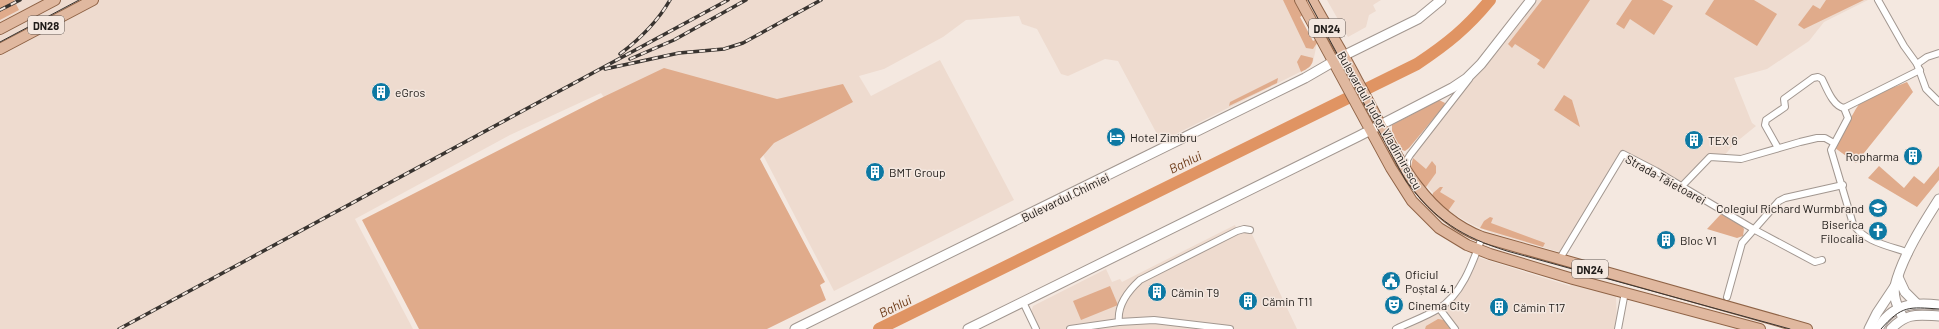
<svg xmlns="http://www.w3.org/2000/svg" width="1939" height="329" font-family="Barlow,sans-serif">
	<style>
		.built { fill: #eedbcf }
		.green { fill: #e0ab8b }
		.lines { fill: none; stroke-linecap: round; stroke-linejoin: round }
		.river { stroke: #e09463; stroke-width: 12 }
		.street-casing { stroke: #a29790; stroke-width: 8 }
		.secondary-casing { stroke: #a29790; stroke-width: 11 }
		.primary-casing { stroke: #8f6346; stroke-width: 12 }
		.street { stroke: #fff; stroke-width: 6 }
		.secondary { stroke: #fff; stroke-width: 9 }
		.primary { stroke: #e0b89f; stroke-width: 10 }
		.tram { stroke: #393430; stroke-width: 1 }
		.rail-casing { stroke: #393430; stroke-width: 3.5 }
		.rail { stroke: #f4e8e0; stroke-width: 2; stroke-dasharray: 6; stroke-linecap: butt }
		.labels { text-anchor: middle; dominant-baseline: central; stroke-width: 3; stroke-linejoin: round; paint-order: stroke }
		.shield { fill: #f4e8e0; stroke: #605955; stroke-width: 1 }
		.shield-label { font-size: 11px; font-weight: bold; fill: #201c19 }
		.poi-label { font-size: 12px; fill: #201c19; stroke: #f4e8e0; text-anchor: start }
		.street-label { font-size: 12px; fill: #201c19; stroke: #f4e8e0 }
		.water-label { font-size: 13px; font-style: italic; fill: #6f3d1a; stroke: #f4e8e0 }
	</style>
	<rect width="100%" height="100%" fill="#f4e8e0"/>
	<!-- built -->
	<g class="built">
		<path d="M0,0H1291L1313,41L1315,40L1317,43L1313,62L1308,68L1172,136H1158L1118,61L1105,59L1068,76L1061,74L1037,29L1022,24L1019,16L966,20L943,37L884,69L859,76L871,96L940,60L1014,200L834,291L762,153L671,201L601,93L510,135L355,219L413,329H0Z"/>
		<path d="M1327,0H1381L1373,5L1376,11L1369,15L1366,27L1348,37Z"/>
		<path d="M1531,0H1868L1824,22L1809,41L1767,69L1734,78L1752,123L1756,126L1735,143L1723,157L1715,156L1682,186L1623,154L1563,253L1495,234L1473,225L1448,211L1437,201L1432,196L1433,193L1427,186L1426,187L1411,167L1417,145Z"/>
		<path d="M1235,225L1237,231L1250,230L1297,329H1036L1031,312L1033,306L1106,269L1112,282L1120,279L1122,282Z"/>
		<path d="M1474,256L1570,286L1572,283L1616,295L1617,329H1396L1439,308L1456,292Z"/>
	</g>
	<!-- green -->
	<g class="green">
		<path d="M0,0H14L19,10L0,20Z"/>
		<path d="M1283,0H1298L1303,15L1300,17L1313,41L1315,40L1317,43L1313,49L1306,48Z"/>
		<path d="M1542,0H1590L1544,69L1537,64L1540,60L1515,44L1512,48L1508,44Z"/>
		<path d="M1632,0H1662L1673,6L1654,35L1630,19L1624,29L1616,24Z"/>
		<path d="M1714,0H1754L1777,14L1757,46L1705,14Z"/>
		<path d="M1826,0H1864L1804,29L1798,25L1813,5L1820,9Z"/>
		<path d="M1301,55L1313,58C1313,66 1307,69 1301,72L1297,62Z"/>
		<path d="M664,68L777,99L843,84L853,102L774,143L760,159L825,282L820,285L826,300L767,329H419L362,220L599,99Z"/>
		<path d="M1278,78L1277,83L1229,106L1230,102Z"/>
		<path d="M1907,82L1913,92L1856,163L1835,148C1840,139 1856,106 1861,102C1873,94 1893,88 1907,82Z"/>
		<path d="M1564,95L1572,100L1580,127L1554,110Z"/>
		<path d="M1439,100L1445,103L1444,106L1409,148L1405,151L1402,150L1392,132V125Z"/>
		<path d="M1413,158L1426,169L1432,161L1436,166V173L1426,187L1424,186L1411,167Z"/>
		<path d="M1879,166L1904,188L1914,176L1924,184L1939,166V180L1917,207L1868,178Z"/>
		<path d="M1440,187H1443L1440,192L1455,201L1448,211L1432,196L1433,193Z"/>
		<path d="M1721,214L1742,226L1744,229L1743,236L1737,238L1707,229Z"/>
		<path d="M1490,217L1493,218L1491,223L1545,243L1543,247L1480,228L1484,221Z"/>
		<path d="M1110,286L1118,305L1081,320L1073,301Z"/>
		<path d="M1438,319L1444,320L1452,329H1425L1426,326Z"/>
	</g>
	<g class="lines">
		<!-- river -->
		<path class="river" d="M879,329L1417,64C1447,44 1467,28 1490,0"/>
		<defs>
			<g id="street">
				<path d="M1878,0L1904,46L1917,64L1926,89L1939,102"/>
				<path d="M1917,64L1927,57L1939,53"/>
				<path d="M1844,108L1848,118L1831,150L1853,224C1864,242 1890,246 1909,253"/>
				<path d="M1844,108L1920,70"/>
				<path d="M1778,148L1765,125L1766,120L1785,107L1784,99L1813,78L1818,77L1822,79C1827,89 1833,106 1844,108"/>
				<path d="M1407,169V160L1410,155L1469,79"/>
				<path d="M1682,186L1710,157L1741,159L1800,142L1817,138H1825L1834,143"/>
				<path d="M1559,260L1623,154L1656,171L1755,230L1815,262L1822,260"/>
				<path d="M1727,297L1742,243L1779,201L1785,198L1843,185"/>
				<path d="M1023,302L1036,329"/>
				<path d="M1439,308L1455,329"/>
				<path d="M1119,322C1117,306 1128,291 1140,280L1237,231L1244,229L1250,230"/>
				<path d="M1070,329L1119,322L1154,320L1230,329"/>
				<path d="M1396,329C1410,322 1425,317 1438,309C1462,295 1473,262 1482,237"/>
				<path d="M1618,329L1625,292"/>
			</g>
			<g id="secondary">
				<path d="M1898,277L1905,292L1916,303"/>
				<path d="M1903,318C1899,309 1892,297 1895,286C1902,257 1923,224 1939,199"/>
				<path d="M795,329L1305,78L1343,56L1418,19L1441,0"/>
				<path d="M968,329L1359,136L1452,88L1467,78L1481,64L1531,0"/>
				<path d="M1869,329L1877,313L1895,286"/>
				<path d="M1878,329C1891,304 1914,302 1939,305"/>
				<path d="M1891,329C1907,312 1918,315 1939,316"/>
			</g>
			<g id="primary">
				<path d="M1300,0L1391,168L1412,201L1439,228L1467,245L1490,254L1573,279L1760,329"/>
				<path d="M1312,0C1327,28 1344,54 1358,82C1390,140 1416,212 1482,237L1807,329"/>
				<path d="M0,29L55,0"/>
				<path d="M0,49L93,0"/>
			</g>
		</defs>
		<!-- street casing -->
		<use href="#street" class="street-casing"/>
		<!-- secondary casing -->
		<use href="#secondary" class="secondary-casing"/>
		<!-- primary casing -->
		<use href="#primary" class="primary-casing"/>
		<!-- street -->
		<use href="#street" class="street"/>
		<!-- secondary -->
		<use href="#secondary" class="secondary"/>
		<!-- primary -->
		<use href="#primary" class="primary"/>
		<!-- tram -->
		<g class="tram">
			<path d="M1308,0L1406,181C1435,220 1462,237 1507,251L1790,329"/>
			<path d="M0,42L79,0"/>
			<path d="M1881,329C1902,305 1909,307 1939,309"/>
		</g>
		<defs>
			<g id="rail">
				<path d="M0,10L20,0"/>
				<path d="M620,54C640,39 658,21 670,0"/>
				<path d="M630,59L674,40L746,0"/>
				<path d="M605,69L679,53L724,49L743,43L821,0"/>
				<path d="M119,329L728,0"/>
			</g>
		</defs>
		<!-- rail casing -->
		<use href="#rail" class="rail-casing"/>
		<!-- rail -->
		<use href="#rail" class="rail"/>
	</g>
	<!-- icons -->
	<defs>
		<symbol id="building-disc" viewBox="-11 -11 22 22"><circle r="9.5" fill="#0e79a3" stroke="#f4e8e0"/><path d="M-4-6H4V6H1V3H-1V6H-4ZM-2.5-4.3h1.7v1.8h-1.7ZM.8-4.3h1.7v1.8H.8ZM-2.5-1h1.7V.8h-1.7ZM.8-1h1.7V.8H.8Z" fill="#fff"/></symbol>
		<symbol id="hotel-disc" viewBox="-11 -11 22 22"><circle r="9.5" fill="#0e79a3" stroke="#f4e8e0"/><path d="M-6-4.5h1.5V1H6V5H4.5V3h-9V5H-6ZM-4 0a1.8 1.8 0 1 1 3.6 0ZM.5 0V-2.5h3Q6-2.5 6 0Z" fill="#fff"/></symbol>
		<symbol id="school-disc" viewBox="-11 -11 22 22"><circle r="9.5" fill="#0e79a3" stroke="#f4e8e0"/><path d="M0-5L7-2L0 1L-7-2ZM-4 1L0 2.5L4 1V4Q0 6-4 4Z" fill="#fff"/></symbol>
		<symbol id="church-disc" viewBox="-11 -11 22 22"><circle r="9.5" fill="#0e79a3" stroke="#f4e8e0"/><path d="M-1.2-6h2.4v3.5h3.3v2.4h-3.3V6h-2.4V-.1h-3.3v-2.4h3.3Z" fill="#fff"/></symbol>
		<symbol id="civic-disc" viewBox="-11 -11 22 22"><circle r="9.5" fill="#0e79a3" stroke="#f4e8e0"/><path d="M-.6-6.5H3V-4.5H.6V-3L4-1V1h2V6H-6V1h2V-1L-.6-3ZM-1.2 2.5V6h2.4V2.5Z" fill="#fff"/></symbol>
		<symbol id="theatre-disc" viewBox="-11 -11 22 22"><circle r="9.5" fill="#0e79a3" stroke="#f4e8e0"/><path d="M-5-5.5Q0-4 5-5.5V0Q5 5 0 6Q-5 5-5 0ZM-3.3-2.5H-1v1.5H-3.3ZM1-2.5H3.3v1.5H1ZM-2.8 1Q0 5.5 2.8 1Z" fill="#fff"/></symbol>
	</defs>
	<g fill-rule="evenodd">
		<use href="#building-disc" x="370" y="81" width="22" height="22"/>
		<use href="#hotel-disc" x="1105" y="126" width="22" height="22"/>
		<use href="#building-disc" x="1683" y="129" width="22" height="22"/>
		<use href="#building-disc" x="1902" y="145" width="22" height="22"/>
		<use href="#building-disc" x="864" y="161" width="22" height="22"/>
		<use href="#school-disc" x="1867" y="197" width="22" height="22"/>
		<use href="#church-disc" x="1867" y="220" width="22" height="22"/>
		<use href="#building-disc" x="1655" y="229" width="22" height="22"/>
		<use href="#civic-disc" x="1380" y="270" width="22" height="22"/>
		<use href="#building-disc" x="1146" y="281" width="22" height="22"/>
		<use href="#building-disc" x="1237" y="290" width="22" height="22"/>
		<use href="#theatre-disc" x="1383" y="294" width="22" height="22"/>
		<use href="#building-disc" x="1488" y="296" width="22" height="22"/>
	</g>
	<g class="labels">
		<!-- shield labels -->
		<g class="shield">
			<rect x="28" y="16" width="36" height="18" rx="3"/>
			<rect x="1309" y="19" width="36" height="18" rx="3"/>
			<rect x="1572" y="260" width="36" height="18" rx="3"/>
		</g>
		<g class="shield-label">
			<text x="46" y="25">DN28</text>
			<text x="1327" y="28">DN24</text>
			<text x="1590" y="269">DN24</text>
		</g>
		<!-- poi labels -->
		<g class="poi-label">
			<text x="395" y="92">eGros</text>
			<text x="1130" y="137">Hotel Zimbru</text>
			<text x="1708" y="140">TEX 6</text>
			<text x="1899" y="156" text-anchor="end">Ropharma</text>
			<text x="889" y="172">BMT Group</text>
			<text x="1864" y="208" text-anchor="end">Colegiul Richard Wurmbrand</text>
			<text x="1864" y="224" text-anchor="end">Biserica<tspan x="1864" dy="14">Filocalia</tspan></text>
			<text x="1680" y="240">Bloc V1</text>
			<text x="1405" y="274">Oficiul<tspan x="1405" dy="14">Poștal 4.1</tspan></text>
			<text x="1171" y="292">Cămin T9</text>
			<text x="1262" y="301">Cămin T11</text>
			<text x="1408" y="305">Cinema City</text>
			<text x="1513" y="307">Cămin T17</text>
		</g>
		<!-- street labels -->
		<g class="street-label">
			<text transform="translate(1380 120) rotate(60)">Bulevardul Tudor Vladimirescu</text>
			<text transform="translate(1666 179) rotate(29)">Strada Tăietoarei</text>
			<text transform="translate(1065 197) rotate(-26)">Bulevardul Chimiei</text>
		</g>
		<!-- water labels -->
		<g class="water-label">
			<text transform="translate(1185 162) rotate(-26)">Bahlui</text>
			<text transform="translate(895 306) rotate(-26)">Bahlui</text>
		</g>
	</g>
</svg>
